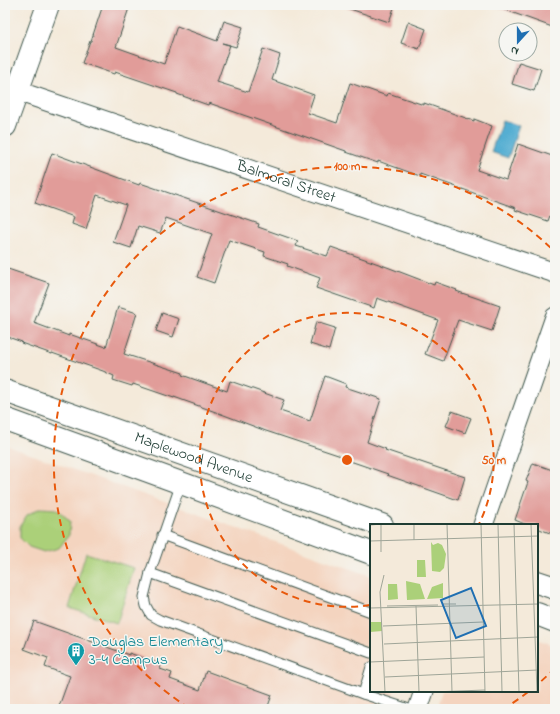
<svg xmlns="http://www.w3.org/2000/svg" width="560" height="714" font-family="'Indie Flower',sans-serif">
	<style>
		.built { fill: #f4d4bf }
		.green { fill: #abd079; stroke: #658656 }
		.water { fill: #55aed2; stroke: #3a7683 }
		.building { fill: #e19c99 }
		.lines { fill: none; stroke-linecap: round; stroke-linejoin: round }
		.lane-casing { stroke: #3f574d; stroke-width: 11 }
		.street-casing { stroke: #3f574d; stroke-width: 21 }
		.secondary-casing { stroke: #3f574d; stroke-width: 24 }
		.lane { stroke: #fff; stroke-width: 9 }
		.street { stroke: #fff; stroke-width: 19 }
		.secondary { stroke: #fff; stroke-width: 22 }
		.ring { fill: none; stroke: #e8590c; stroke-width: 2; stroke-dasharray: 7 5 }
		.labels { text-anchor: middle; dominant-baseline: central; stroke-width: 3; stroke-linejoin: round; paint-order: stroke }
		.street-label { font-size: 16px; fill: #1f3d34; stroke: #f6f6f2 }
		.culture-label { font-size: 16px; fill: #0d838f; stroke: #f6f6f2; text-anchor: start }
		.inset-road { fill: none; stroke: #9fa598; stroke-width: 1 }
		.view { fill: #1f6fb2; fill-opacity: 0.15; stroke: #1f6fb2; stroke-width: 2 }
		.inset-edge { fill: none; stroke: #1f3d34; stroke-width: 2 }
		.centre { fill: #e8590c; stroke: #f6f6f2; stroke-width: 2 }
		.ring-label { font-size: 12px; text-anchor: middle; font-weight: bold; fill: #e8590c; stroke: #f6f6f2; stroke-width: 3; stroke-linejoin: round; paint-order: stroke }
	</style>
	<rect width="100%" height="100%" fill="#f6f6f2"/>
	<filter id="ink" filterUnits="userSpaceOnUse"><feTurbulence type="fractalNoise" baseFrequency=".025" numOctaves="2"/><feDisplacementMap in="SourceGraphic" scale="8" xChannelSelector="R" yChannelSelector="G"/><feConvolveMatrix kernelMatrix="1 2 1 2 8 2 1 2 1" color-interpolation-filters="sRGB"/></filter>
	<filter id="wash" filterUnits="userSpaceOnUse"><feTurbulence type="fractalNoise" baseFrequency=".012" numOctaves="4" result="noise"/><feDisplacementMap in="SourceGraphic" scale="16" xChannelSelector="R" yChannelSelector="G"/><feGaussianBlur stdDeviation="0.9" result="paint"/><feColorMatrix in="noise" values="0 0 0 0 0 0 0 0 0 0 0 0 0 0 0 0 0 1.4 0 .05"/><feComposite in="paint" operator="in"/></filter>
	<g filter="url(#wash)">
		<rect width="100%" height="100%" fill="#f4eada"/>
		<!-- built -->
		<g class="built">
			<path d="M5,445L371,576V691H394L388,709H5Z"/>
			<path d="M537,639L555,646V709H436L442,691H537Z"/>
		</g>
		<!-- green -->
		<g class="green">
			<path d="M40,508L57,509L70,521L69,535L59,548L44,552L29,547L20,538V526L27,515Z"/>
			<path d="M86,553L134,568L117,623L69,608Z"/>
		</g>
		<!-- water -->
		<path class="water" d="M502,120L519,126L508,158L491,152Z"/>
		<g id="blocks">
			<!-- building -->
			<g class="building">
				<path d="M103,5H130L116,47L164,64L177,26L217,41L224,21L243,27L236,47L222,43L230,45L217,82L248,92L263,49L280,55L272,80L314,95L308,113L337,123L350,83L387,96L388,93L424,105V103L474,121V119L492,126L477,170L506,180L518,144L555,157V202L548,221L515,210L516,208L420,174V176L378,161V163L346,152V151L209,103L208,105L177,94V93L115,72L114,74L82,63L90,41H91Z"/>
				<path d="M348,5H395L389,22L347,8Z"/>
				<path d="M497,5H555V28L497,7Z"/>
				<path d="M408,22L426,29L419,49L401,43Z"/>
				<path d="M519,62L541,69L534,91L512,84Z"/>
				<path d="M52,153L139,185L140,183L259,224L258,227L298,241L296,246L327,256L331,247L387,267L434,285L435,282L457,290L456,291L500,306L492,331L458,320L443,361L425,354L438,320L377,298L374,308L316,288L320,278L287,266L288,264L264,256L265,252L229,240L214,283L197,277L212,234L166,218L160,233L138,226L131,248L113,242L126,205L97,195L86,229L72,224L74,217L35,203Z"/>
				<path d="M5,268L49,283L34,323L69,336V334L106,347L118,307L137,313L124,354L183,373L182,375L227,391L230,381L284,400L280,411L310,421L325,376L346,384L345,387L381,399L367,442L386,449L385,450L465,477L458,500L387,475L388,474L347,460V458L266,431L224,415L174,397V398L133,384L132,386L113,380L114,376L103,371L52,353V354L21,343L22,342L5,336Z"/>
				<path d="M162,313L179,319L173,337L156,331Z"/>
				<path d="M316,322L335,328L329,350L310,344Z"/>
				<path d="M452,411L471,418L465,433L446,426Z"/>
				<path d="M533,463L555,471V535L537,528V525H527L515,520L528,482L526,481Z"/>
				<path d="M34,621L129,655V653L161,664L160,669L172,673L170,679L200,690L206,671L272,695L267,709H58L70,676L45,667L48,658L24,649Z"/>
			</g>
		</g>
	</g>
	<g filter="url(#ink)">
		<use href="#blocks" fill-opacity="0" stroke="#3f574d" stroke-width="1"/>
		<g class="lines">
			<defs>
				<g id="lane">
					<path d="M181,483L150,573L144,597L146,606L151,615L160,620L363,694L409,709"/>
					<path d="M162,535L371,612"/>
					<path d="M150,573L371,653"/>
					<path d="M363,694L371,667"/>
				</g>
				<g id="street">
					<path id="s1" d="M17,91L555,273"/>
					<path d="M483,525L555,317"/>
					<path d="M418,709L424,691"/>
				</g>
				<g id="secondary">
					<path d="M5,126L48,5"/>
					<path id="s2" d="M5,391L382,525"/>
					<path d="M5,419L181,483L371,553"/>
					<path d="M537,582L555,588"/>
					<path d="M537,614L555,621"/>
				</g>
			</defs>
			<!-- lane casing -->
			<use href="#lane" class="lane-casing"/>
			<!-- street casing -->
			<use href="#street" class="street-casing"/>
			<!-- secondary casing -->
			<use href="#secondary" class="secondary-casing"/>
			<!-- lane -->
			<use href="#lane" class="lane"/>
			<!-- street -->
			<use href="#street" class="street"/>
			<!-- secondary -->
			<use href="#secondary" class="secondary"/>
		</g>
	</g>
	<!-- distance rings -->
	<g class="ring">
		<path d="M370 605A147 147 0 1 1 479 524"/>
		<path d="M555 668A294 294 0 0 1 538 684M528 692A294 294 0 0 1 505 708M189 708A294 294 0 1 1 555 252"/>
	</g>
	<!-- icons -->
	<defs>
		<symbol id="building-pin" viewBox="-11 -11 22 30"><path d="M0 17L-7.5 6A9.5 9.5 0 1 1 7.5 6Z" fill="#0f9aa8" stroke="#f6f6f2"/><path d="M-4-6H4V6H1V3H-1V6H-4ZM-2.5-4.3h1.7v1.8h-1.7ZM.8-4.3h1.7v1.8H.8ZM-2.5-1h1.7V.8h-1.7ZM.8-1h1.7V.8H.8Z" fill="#fff"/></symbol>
	</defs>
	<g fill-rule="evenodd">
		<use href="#building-pin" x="66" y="641" width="20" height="27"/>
	</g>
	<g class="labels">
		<!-- street labels -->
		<g class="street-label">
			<text stroke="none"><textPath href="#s1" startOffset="284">Balmoral Street</textPath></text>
			<text stroke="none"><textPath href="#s2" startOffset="200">Maplewood Avenue</textPath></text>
		</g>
		<!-- culture labels -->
		<g class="culture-label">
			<text x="89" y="642">Douglas Elementary<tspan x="89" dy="18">3-4 Campus</tspan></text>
		</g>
	</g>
	<!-- overview -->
	<g transform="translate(370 524)">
		<rect width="168" height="168" fill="#f4eada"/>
		<path d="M61,18L63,21L68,19L72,21L76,30L74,44L70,48L62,47ZM47,36H55L56,53H47ZM36,57L50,60L55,75L37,76ZM73,59V74L57,75L62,63ZM18,60H27L28,75L18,76ZM0,98H12V107L0,108Z" fill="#abd079"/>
		<path class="inset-road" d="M11,0V28M44,0V16M77,0L82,168M111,0L115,168M128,0L132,168M144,0L149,168M161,0L167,168M0,1L12,0M0,17L168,12M14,51L10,68L15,168M73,80H86M17,82L68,81M46,82L49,168M0,84L168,80M13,102L113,98M14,120L168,113M0,138L114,133M15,153L168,146M62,168L115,166"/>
		<path class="view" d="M101,64L116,102L86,114L71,76Z"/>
		<rect width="168" height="168" class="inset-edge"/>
	</g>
	<circle cx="347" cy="460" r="6" class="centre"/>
	<g class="ring-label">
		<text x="347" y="170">100 m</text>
		<text x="494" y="464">50 m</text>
	</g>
	<!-- margin -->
	<rect width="560" height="714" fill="none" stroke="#f6f6f2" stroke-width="20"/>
	<!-- north arrow -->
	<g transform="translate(518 42) rotate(201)"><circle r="19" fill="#f6f6f2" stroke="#a0aca6"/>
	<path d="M0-3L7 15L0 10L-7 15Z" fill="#1f6fb2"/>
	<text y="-6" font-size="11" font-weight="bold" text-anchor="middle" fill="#1f3d34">N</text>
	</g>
</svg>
